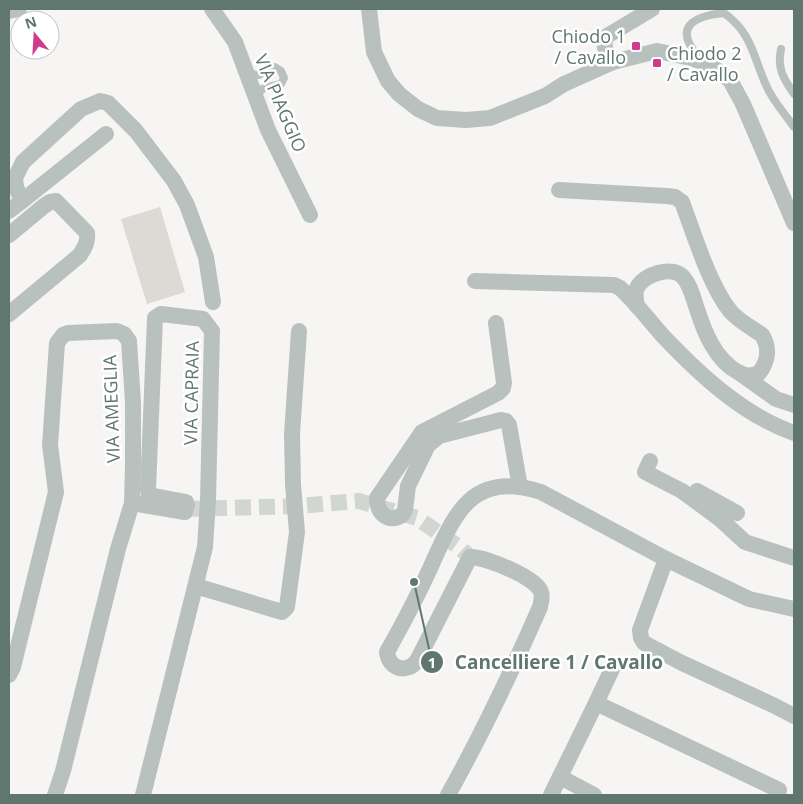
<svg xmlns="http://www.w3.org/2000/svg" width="803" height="804" font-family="'Open Sans',sans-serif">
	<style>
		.garden { fill: #dbdad4 }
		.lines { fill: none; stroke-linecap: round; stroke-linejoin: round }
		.minor-tunnel { stroke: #d1d6d3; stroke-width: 16; stroke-dasharray: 16 8; stroke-linecap: butt }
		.service { stroke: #b9c1be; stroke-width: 8 }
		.minor { stroke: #b9c1be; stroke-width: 16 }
		.poi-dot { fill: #cf3c8c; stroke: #fff; stroke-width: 2 }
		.labels { text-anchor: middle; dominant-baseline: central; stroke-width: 5; stroke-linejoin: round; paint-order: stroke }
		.poi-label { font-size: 18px; fill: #60776f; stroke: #fff; text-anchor: end }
		.street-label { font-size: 18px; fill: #60776f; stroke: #fff }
		.leader { fill: none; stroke: #60776f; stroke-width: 2 }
		.callout-dot { fill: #60776f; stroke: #fff; stroke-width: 2 }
		.mark-label { font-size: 15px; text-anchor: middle; font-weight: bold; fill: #fff }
		.callout-label { font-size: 19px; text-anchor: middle; font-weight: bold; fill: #60776f; stroke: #fff; stroke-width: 5; stroke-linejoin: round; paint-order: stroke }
	</style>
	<rect width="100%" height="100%" fill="#f7f5f4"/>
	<!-- garden -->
	<path class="garden" d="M160,207L185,292L147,304L121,219Z"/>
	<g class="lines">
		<!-- minor-tunnel -->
		<path class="minor-tunnel" d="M187,509L299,506L359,501L417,518L459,547L470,557"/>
		<!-- service -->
		<g class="service">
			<path d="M781,49C777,68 783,78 794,94"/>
			<path d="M699,57C672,27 694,16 724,13C752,33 753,56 766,85C772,100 785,114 794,127"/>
			<path d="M248,74L259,75L275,67L281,71L284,78L281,84L264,88L255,95"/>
		</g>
		<!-- minor -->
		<g class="minor">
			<path d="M212,9L235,42L268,130L310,215"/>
			<path d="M369,9L374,52L388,81L399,94L418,109L437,118L466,120L490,118L545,96L564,84L613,62L657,51L691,58L710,65L730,80L743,104L794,223"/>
			<path d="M9,11L19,9"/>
			<path d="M613,62C607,52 601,46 607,36L652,9"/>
			<path d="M559,190L667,196L675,197L682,202C694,234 710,287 731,312C739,321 752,328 762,335C770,348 768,362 759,373C751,377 745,376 738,372C715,360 704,331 697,309C693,298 691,286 683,277C672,265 644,274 637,288C634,294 636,300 637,306"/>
			<path d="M22,201L106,134"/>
			<path d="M9,211L22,201L16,187L15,178L23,162L81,109L100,101L108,103L136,131L174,181L187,205L206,257L213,302"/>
			<path d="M9,235L44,206L50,202L56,201L87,233C88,242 85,247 80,255L9,314"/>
			<path d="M475,281L614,285L620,288C636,303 649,320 663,336C700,375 743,415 794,433"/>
			<path d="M496,323L504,383L503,388L498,393L422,432L377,498C377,513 388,524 402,515L405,510L408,486L428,445L439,436L501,420L506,421L509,425L520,487"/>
			<path d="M741,374L776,399L794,405"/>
			<path d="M650,461L645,472L682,491L720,519L745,542L794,558"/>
			<path d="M697,491L737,513"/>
			<path d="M132,503L185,512L187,505L186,502L149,495L148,490L155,318L161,314L203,319L212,331L208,500L205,547L143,795"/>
			<path d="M666,559L640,630L641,638L644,643L682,663L775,706L794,716"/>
			<path d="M196,586L282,612L287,607L297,532L293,484L292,434L299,331"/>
			<path d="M9,675L13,667L56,492L50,445L57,343L63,335L68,333L117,331L124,334L129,341L133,402V465L132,503L118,549L63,771L55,795"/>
			<path d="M596,703L613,667"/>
			<path d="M560,777L594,795"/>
			<path d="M448,795C482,734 512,671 540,607C541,602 543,597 541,592C536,577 485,557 470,557L417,661C406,674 389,669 387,652C401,627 414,603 426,577C452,522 466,468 541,492L666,559L749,599L794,609"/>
			<path d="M551,795L596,703L779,790"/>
		</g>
	</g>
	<!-- markers -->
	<g class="poi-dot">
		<rect x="631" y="41" width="10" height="10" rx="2.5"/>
		<rect x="652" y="58" width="10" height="10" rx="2.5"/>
	</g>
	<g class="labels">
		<!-- poi labels -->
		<g class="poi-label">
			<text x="626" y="36">Chiodo 1<tspan x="626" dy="21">/ Cavallo</tspan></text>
			<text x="667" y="53" text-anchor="start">Chiodo 2<tspan x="667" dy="21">/ Cavallo</tspan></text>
		</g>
		<!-- street labels -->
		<g class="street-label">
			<text transform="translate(281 103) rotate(67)">VIA PIAGGIO</text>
			<text transform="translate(191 393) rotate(-89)">VIA CAPRAIA</text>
			<text transform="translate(111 409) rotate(-92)">VIA AMEGLIA</text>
		</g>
	</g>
	<!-- callouts -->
	<path class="leader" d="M414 582L432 662"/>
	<g class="callout-dot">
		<circle cx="414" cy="582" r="5"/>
		<circle cx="432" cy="662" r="12"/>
	</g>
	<g class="mark-label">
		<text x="432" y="668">1</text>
	</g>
	<g class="callout-label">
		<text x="559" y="669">Cancelliere 1 / Cavallo</text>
	</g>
	<!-- border -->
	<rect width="803" height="804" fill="none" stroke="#60776f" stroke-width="20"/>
	<!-- north arrow -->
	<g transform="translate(35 35) rotate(342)"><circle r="24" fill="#ffffff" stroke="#bfc9c5"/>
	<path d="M0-4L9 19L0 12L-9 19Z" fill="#cf3c8c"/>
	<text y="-8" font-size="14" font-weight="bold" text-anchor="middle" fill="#60776f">N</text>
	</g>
</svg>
